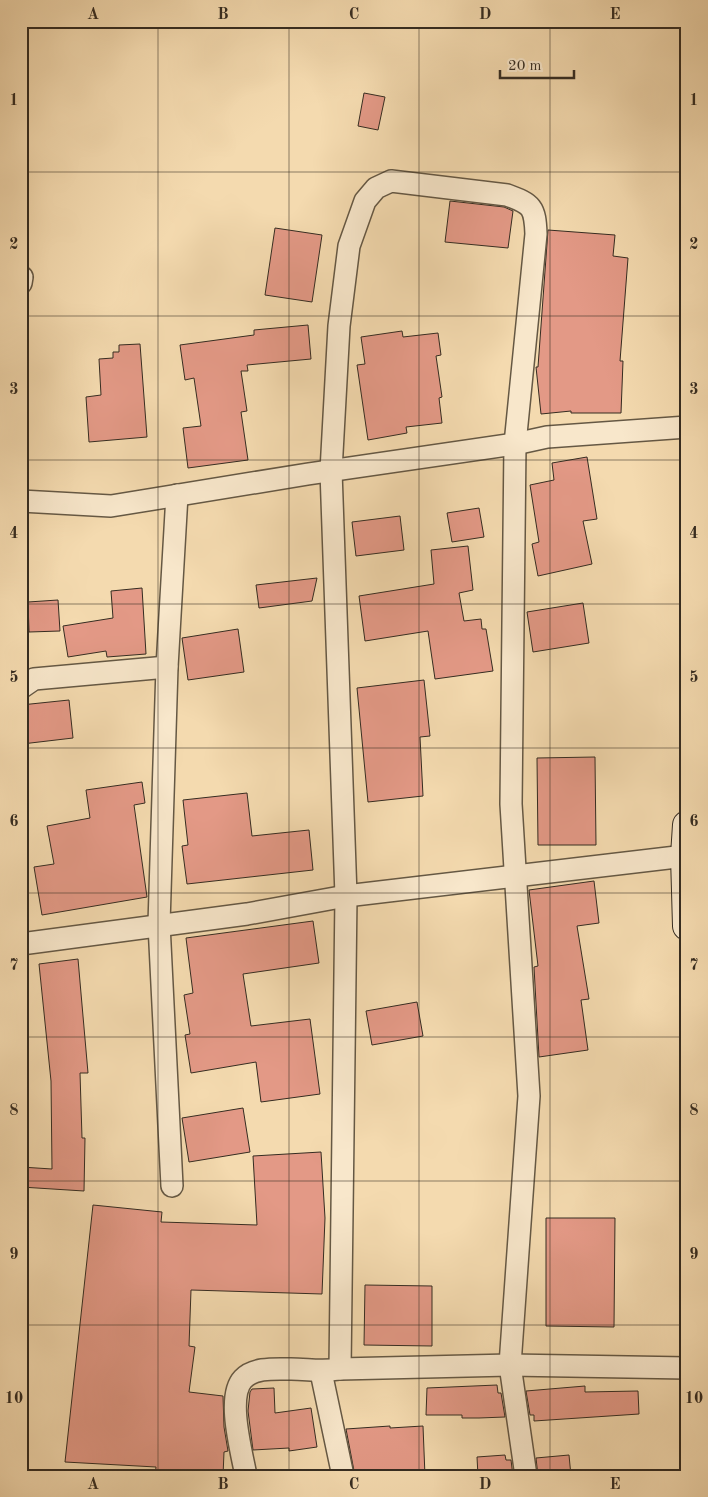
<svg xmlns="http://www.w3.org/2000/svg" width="708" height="1497" font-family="'Old Standard TT',serif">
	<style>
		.building { fill: #e39986; stroke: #352c21 }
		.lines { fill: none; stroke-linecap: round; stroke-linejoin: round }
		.street-casing { stroke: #655844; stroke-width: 24 }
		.secondary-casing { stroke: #352c21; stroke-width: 30 }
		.street { stroke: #f8e7cb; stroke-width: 21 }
		.secondary { stroke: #f8e7cb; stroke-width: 28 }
		.grid { fill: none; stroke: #352c21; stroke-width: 1; stroke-opacity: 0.55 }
		.neatline { fill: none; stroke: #352c21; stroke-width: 2 }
		.grid-label { font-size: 16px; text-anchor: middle; font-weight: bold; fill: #352c21 }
	</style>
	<rect width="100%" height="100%" fill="#f4daaf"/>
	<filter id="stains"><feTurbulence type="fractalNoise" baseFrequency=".004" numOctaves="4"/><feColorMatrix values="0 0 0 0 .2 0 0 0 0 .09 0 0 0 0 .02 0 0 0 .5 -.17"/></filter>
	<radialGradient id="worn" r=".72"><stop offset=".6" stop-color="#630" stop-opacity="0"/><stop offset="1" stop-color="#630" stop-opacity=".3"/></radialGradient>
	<!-- building -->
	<g class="building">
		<path d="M364,93L385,97L378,130L358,126Z"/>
		<path d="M450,201L504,207L513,211L508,248L445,242Z"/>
		<path d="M275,228L322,235L312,302L265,295Z"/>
		<path d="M548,230L615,235L613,256L628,258L620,361H623L621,413H571V411L541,414L536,367H538Z"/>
		<path d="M308,325L311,359L247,365L248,371H241L247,411L241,412L248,460L188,468L183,428L201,426L194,378L185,380L180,345L254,335V330Z"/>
		<path d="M402,331L403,337L438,333L441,355L436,356L442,397L439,398L442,423L406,427L407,433L368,440L357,365L365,364L361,337Z"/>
		<path d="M140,344L147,437L89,442L86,397L101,395L99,359L113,358V352H119V345Z"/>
		<path d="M587,457L597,519L583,521L592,564L538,576L532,544L539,542L530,485L554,480L552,463Z"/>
		<path d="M479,508L484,537L452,542L447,513Z"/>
		<path d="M400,516L404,550L356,556L352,522Z"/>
		<path d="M468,546L473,590L459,593L464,621L481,619L482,629H486L493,671L435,679L428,631L365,641L359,596L434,584L431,550Z"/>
		<path d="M317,578L312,601L259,608L256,585Z"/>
		<path d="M142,588L146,654L107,657L106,651L68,657L63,626L113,618L111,591Z"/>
		<path d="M58,600L60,631L29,632L28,602Z"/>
		<path d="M583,603L589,643L533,652L527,612Z"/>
		<path d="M238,629L244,672L188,680L182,638Z"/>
		<path d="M424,680L430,736L420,737L423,796L368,802L357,688Z"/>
		<path d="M69,700L73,738L22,744L21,705Z"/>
		<path d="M595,757L596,845H538L537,758Z"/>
		<path d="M142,782L145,803L134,805L147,897L42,915L34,867L54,864L47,826L90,818L86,790Z"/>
		<path d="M247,793L252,836L309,830L313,870L187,884L182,846L188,845L183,800Z"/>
		<path d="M594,881L599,923L577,926L589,999L581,1000L588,1050L539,1057L534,967L538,966L529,890Z"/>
		<path d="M313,921L319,963L243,974L251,1026L310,1019L320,1094L261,1102L256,1062L191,1073L185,1035L190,1034L184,995L193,993L186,938Z"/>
		<path d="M78,959L88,1073H80L82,1138H85L84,1191L21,1187V1167L52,1169L51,1081L39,964Z"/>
		<path d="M417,1002L423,1036L372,1045L366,1011Z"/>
		<path d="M243,1108L250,1152L189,1162L182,1118Z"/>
		<path d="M321,1152L325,1218L322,1294L191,1290L189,1346L195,1347L189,1392L223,1396L224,1427L228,1451L224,1452L223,1476H155L156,1467L65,1462L93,1205L162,1212L161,1222L257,1225L253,1156Z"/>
		<path d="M546,1218H615L614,1327L546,1326Z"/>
		<path d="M365,1285L432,1286V1346L364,1345Z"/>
		<path d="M497,1385L498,1393H501L505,1417L479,1418H462V1415H426L427,1388Z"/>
		<path d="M585,1386V1392L638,1391L639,1414L534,1421V1415H530L526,1391Z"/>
		<path d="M274,1388L275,1413L311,1408L317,1447L289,1451V1448L253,1450L248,1411L250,1392L252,1389Z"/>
		<path d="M390,1426V1428L423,1426L425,1476H355L346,1429Z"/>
		<path d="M505,1455L506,1460H511L513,1476H478L477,1457Z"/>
		<path d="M569,1455L571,1476H538L536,1458Z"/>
	</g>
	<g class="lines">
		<defs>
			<g id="street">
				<path d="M21,283L22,277"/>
				<path d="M21,501L111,506L308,474L515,444L547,437L687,427"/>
				<path d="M21,688L34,679L167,667"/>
				<path d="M21,944L247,914L346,896L685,856"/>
				<path d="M172,1186L159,924L167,667L177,495"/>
				<path d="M340,1369L346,896L331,471L339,326L349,246L365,201L376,188L391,181L507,195C532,204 535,207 536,234L515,444L511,804L529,1096L510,1365L526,1476"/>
				<path d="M321,1372L343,1476"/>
				<path d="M246,1476C242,1453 226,1397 243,1379C254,1367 276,1369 291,1369C308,1369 322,1372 340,1369L510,1365L687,1368"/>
			</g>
			<path id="secondary" d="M687,825L685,856L687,926"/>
		</defs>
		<!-- street casing -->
		<use href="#street" class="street-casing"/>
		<!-- secondary casing -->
		<use href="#secondary" class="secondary-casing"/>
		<!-- street -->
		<use href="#street" class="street"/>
		<!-- secondary -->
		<use href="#secondary" class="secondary"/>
	</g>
	<!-- grid -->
	<path class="grid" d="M158,21V1476M289,21V1476M419,21V1476M550,21V1476M21,172H687M21,316H687M21,460H687M21,604H687M21,748H687M21,893H687M21,1037H687M21,1181H687M21,1325H687"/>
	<!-- margin -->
	<rect width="708" height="1497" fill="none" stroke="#f4daaf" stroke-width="55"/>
	<!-- scale -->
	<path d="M500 70v8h74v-8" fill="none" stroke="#352c21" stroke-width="2.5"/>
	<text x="508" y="70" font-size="15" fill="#352c21" stroke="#f8e7cb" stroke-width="4" paint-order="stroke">20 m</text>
	<rect x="28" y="28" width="652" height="1442" class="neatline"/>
	<g class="grid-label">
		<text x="93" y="19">A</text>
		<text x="223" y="19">B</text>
		<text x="354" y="19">C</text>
		<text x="485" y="19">D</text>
		<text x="615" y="19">E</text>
		<text x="14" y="105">1</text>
		<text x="694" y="105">1</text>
		<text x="14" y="249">2</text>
		<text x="694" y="249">2</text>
		<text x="14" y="394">3</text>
		<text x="694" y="394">3</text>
		<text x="14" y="538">4</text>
		<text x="694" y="538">4</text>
		<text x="14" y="682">5</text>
		<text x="694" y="682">5</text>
		<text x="14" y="826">6</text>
		<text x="694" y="826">6</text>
		<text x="14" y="970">7</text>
		<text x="694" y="970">7</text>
		<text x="14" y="1115">8</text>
		<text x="694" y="1115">8</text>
		<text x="14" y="1259">9</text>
		<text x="694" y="1259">9</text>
		<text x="14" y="1403">10</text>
		<text x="694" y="1403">10</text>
		<text x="93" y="1489">A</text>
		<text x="223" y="1489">B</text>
		<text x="354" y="1489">C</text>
		<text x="485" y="1489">D</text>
		<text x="615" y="1489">E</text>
	</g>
	<rect width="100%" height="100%" filter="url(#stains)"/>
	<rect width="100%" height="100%" fill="url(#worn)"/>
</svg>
